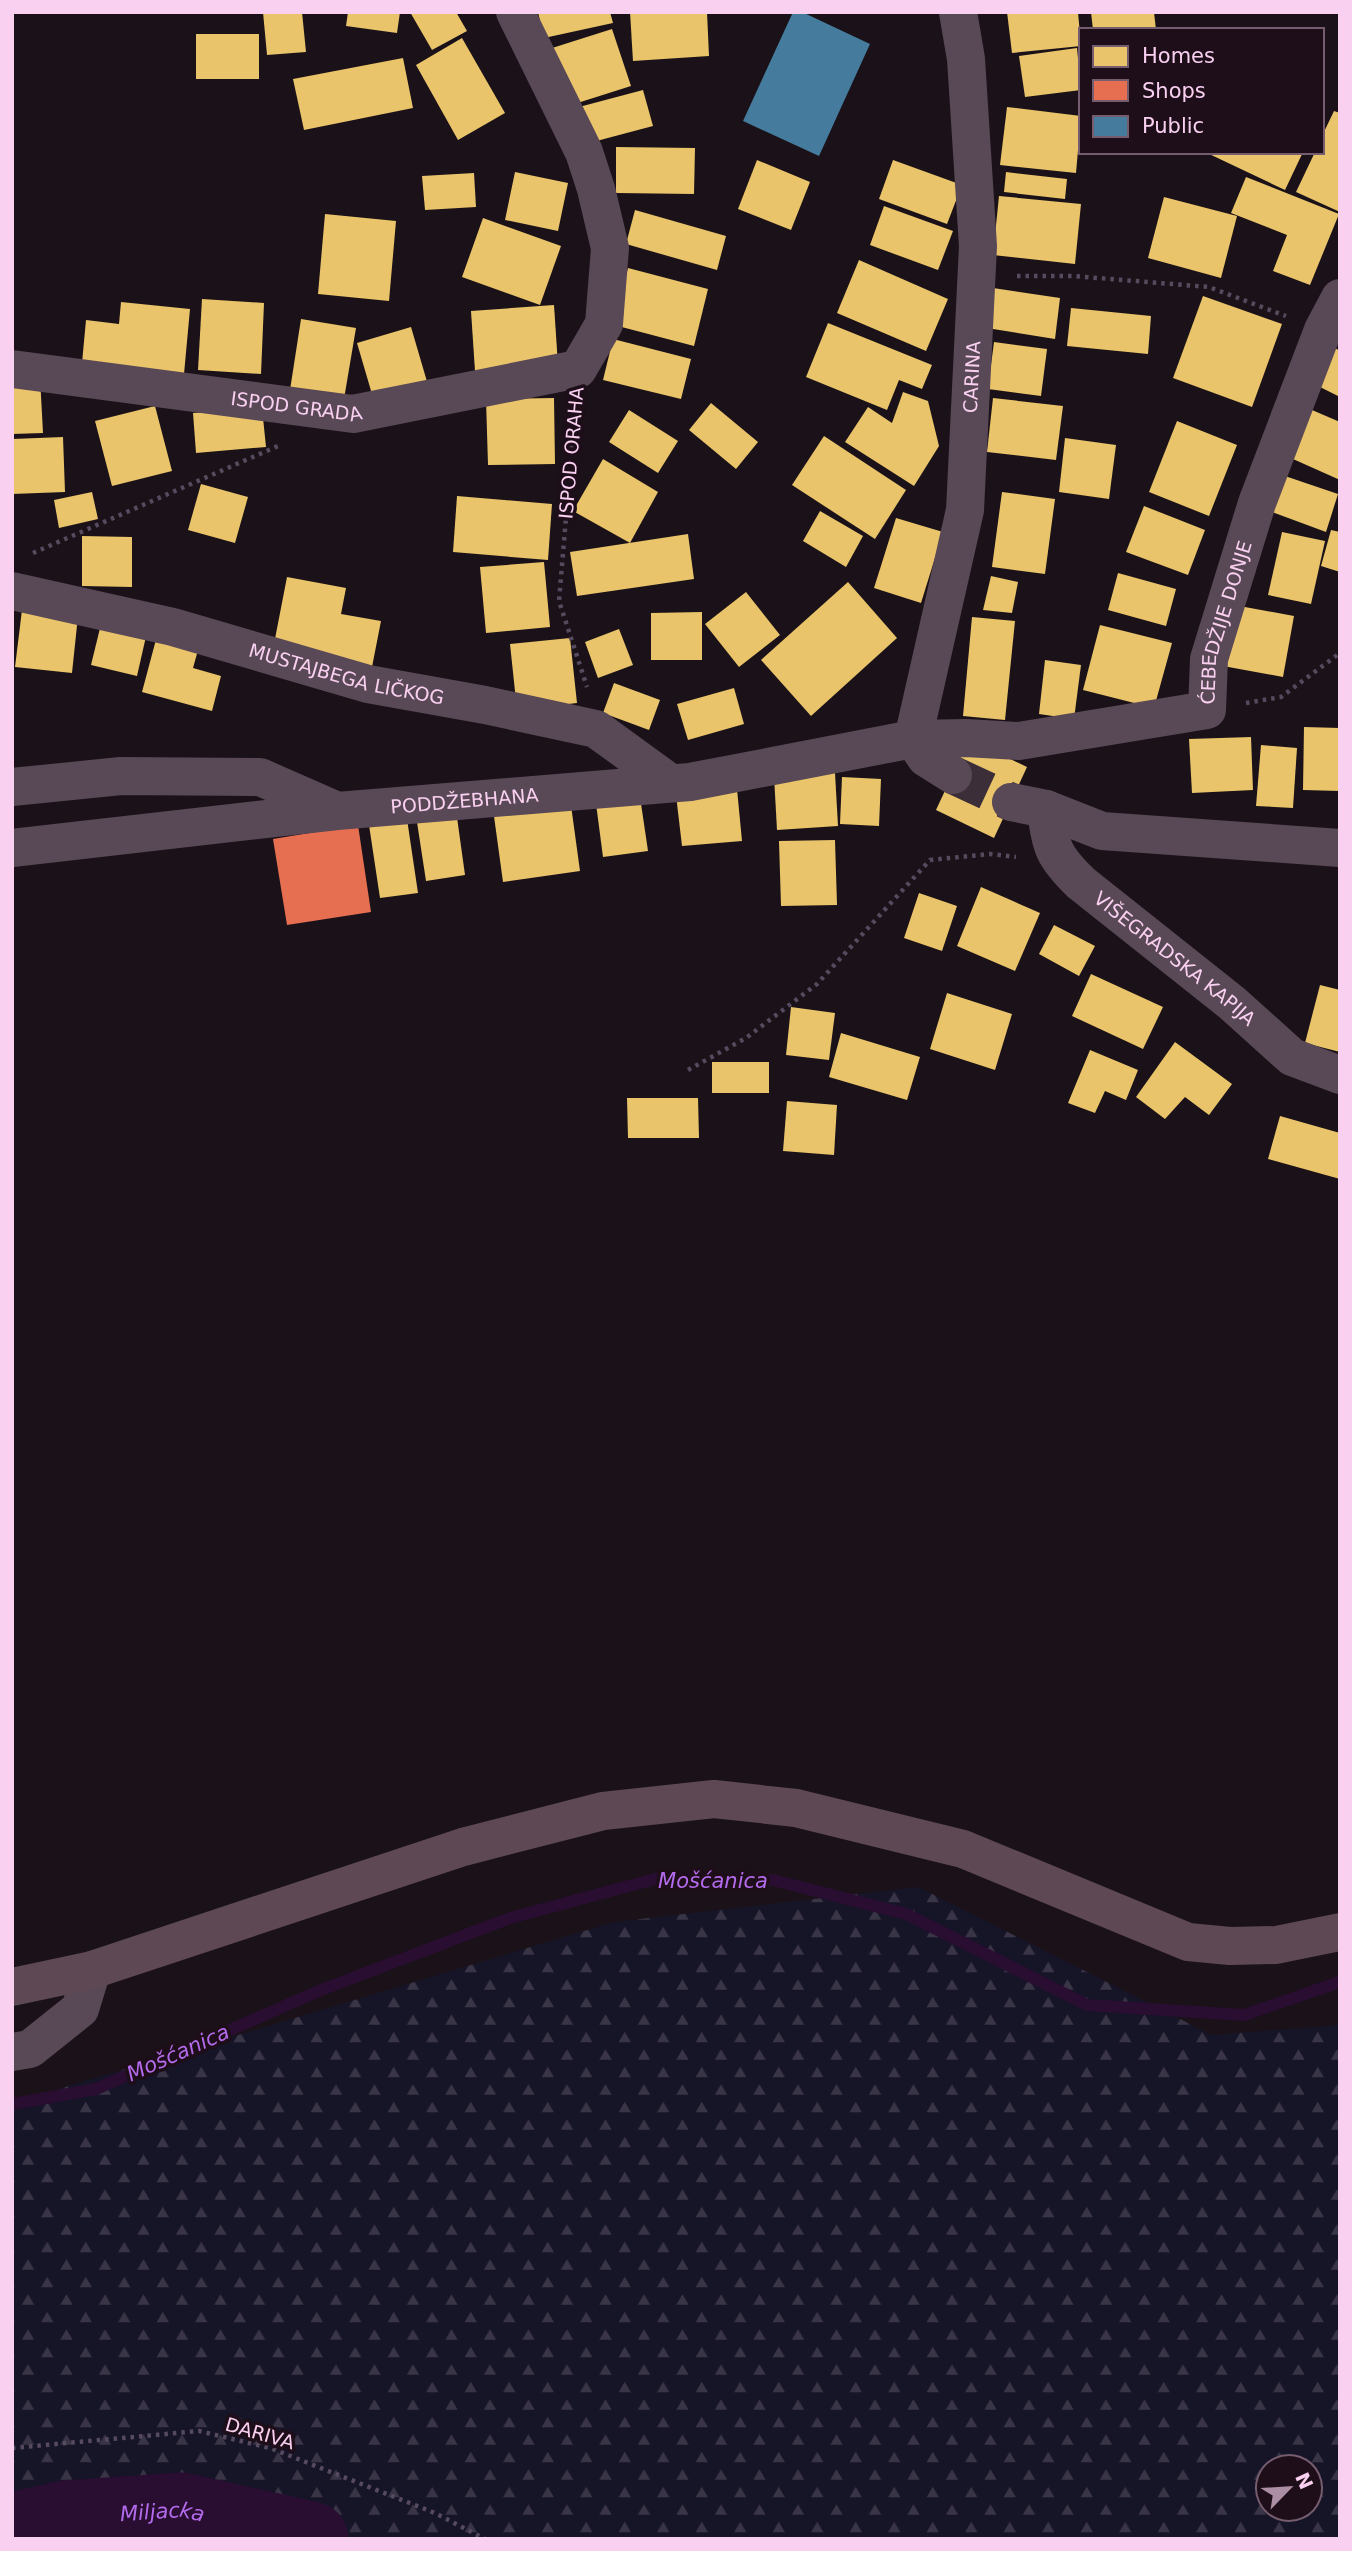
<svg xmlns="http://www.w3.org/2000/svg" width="1352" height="2551" font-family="'DejaVu Sans',sans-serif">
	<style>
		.forest { fill: url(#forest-firs); fill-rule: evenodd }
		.homes { fill: #e9c46a }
		.shops { fill: #e76f51 }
		.public { fill: #457b9d }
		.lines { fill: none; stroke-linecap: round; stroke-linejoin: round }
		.stream { stroke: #290e32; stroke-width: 12 }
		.river { stroke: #290e32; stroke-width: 75 }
		.minor-tunnel { stroke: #3b2e38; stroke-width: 38; stroke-dasharray: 38 19; stroke-linecap: butt }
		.path { stroke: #564a5f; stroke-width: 4.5; stroke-dasharray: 3.5 5; stroke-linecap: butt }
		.minor { stroke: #594856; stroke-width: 38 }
		.major { stroke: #5e4854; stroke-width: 38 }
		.labels { text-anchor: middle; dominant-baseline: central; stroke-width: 7; stroke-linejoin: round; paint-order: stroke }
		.street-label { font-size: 19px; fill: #f9d0f0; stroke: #1d0e19 }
		.water-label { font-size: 21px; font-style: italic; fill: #b36bec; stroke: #1d0e19 }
	</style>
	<defs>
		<pattern id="forest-firs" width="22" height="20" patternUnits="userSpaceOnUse" patternTransform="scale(1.75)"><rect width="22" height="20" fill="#161427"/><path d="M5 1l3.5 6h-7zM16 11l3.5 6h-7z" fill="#393547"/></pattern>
	</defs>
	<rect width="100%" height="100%" fill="#1a1218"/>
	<!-- forest -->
	<path class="forest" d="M918,1887L1212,2035L1340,2025V2539H12V2103L614,1922ZM1268,2467H1310V2509H1268Z"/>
	<!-- homes -->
	<g class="homes">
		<path d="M263,12H302L306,52L267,55Z"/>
		<path d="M348,12H400L397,33L346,26Z"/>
		<path d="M410,12H456L467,31L432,50Z"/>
		<path d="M538,12H610L613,23L544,38Z"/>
		<path d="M630,12H707L709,56L633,61Z"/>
		<path d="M1007,12H1078L1081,46L1012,53Z"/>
		<path d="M1091,12H1154L1156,30H1093Z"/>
		<path d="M612,29L631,86L568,106L549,49Z"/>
		<rect x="196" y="34" width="63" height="45"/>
		<path d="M462,38L505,113L458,140L416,65Z"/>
		<path d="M1077,48L1081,90L1025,97L1019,56Z"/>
		<path d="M403,58L413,108L304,130L293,79Z"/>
		<path d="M643,90L653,126L589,143L579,107Z"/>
		<path d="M1007,107L1081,116L1076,173L1000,165Z"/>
		<path d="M1334,111L1340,113V212L1296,192L1315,152H1322V136Z"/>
		<path d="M616,147L695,148L694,194L616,193Z"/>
		<path d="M1205,152H1303L1285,190Z"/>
		<path d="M757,160L810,182L791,230L738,209Z"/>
		<path d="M893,160L962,185L947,224L879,199Z"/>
		<path d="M515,172L568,183L558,231L505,220Z"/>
		<path d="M1006,172L1067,179L1065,199L1004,192Z"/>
		<path d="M474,173L476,207L425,210L422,176Z"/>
		<path d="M1246,177L1339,214L1310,285L1273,271L1287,235L1231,213Z"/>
		<path d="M999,196L1081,204L1075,264L993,255Z"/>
		<path d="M1164,197L1237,216L1221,278L1148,258Z"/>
		<path d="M884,206L953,231L938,270L870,245Z"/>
		<path d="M635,210L726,236L717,270L626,244Z"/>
		<path d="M325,214L396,221L389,301L318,294Z"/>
		<path d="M483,218L561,246L540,305L462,277Z"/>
		<path d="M859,260L948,299L926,351L837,313Z"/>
		<path d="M628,268L708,289L694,346L614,325Z"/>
		<path d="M993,288L1060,298L1055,339L987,328Z"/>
		<path d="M1203,296L1282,324L1252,407L1173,378Z"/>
		<path d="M202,299L264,303L261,374L198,370Z"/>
		<path d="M121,302L190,309L184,374L82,363L86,320L119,324Z"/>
		<path d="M554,305L558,365L475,371L471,311Z"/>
		<path d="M1071,308L1151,316L1148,354L1067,346Z"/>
		<path d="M301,319L356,328L344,399L290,390Z"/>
		<path d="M828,323L932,365L922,389L899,380L887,410L806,377Z"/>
		<path d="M411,327L428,385L374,401L357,343Z"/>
		<path d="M613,339L691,359L681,399L603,380Z"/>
		<path d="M994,342L1047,349L1041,396L988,389Z"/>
		<path d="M1335,348L1340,351V397L1316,385Z"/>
		<path d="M40,377L43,433L12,434V378Z"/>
		<path d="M903,392L928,401L939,446L914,486L845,442L868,407L892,423Z"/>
		<path d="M554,398L555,464L488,465L486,399Z"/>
		<path d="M993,398L1063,406L1056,460L987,452Z"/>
		<path d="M711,403L758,442L736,469L689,430Z"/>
		<path d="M155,406L172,471L112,486L95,421Z"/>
		<path d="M1305,407L1340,422V480L1284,455Z"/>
		<path d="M262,408L266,447L196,453L193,413Z"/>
		<path d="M629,410L678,441L658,473L609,442Z"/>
		<path d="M1177,421L1237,445L1209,516L1149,492Z"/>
		<path d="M824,436L906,490L875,539L792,485Z"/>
		<path d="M63,437L65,492L12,494V439Z"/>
		<path d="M1065,438L1116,445L1109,499L1059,492Z"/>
		<path d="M603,459L658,492L630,543L573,511Z"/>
		<path d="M1282,475L1338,494L1326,532L1269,511Z"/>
		<path d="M201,484L248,497L235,543L188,530Z"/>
		<path d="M92,492L98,519L59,528L54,500Z"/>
		<path d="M1002,492L1055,499L1045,574L992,567Z"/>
		<path d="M457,496L552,504L548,560L453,552Z"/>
		<path d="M1144,506L1205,530L1188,575L1126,552Z"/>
		<path d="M820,511L863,536L846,567L803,541Z"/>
		<path d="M896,518L943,532L921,603L874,588Z"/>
		<path d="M1331,530L1340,532V572L1321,566Z"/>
		<path d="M1282,532L1325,541L1311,604L1268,595Z"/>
		<path d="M688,534L694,579L577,596L570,552Z"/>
		<path d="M82,536L132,537V587L82,586Z"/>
		<path d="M544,562L550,627L486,633L480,567Z"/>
		<path d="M1118,573L1176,589L1166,626L1108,610Z"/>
		<path d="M991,576L1018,582L1012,613L983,610Z"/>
		<path d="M287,577L346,588L341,614L381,621L372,667L273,649Z"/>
		<path d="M848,582L897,638L811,716L761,660Z"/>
		<path d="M746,592L780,635L739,667L705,624Z"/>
		<path d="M1234,605L1294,616L1283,677L1223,666Z"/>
		<path d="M22,610L78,616L72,673L15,667Z"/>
		<path d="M702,612V660H651V613Z"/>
		<path d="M972,617L1015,621L1005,720L963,716Z"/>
		<path d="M102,620L147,632L137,676L91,665Z"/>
		<path d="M1100,625L1172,643L1154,708L1083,690Z"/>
		<path d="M619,629L633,665L598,678L585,642Z"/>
		<path d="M158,632L200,643L193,668L221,676L212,711L142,692Z"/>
		<path d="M570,638L577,703L517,710L510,644Z"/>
		<path d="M1045,660L1081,665L1074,719L1039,714Z"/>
		<path d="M614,683L660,700L649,730L603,713Z"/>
		<path d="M734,688L744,724L688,740L677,704Z"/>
		<path d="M1304,727L1340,728V791L1303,790Z"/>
		<path d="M1251,737L1253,790L1192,793L1189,739Z"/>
		<path d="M969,739L1027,767L994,838L936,810Z"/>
		<path d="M1261,745L1297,748L1293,808L1256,806Z"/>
		<path d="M835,773L838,826L777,830L774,776Z"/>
		<path d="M842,777L881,779L879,826L840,824Z"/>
		<path d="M737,789L742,841L682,846L676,795Z"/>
		<path d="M639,790L648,851L603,857L595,796Z"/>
		<path d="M570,798L580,871L503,882L493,809Z"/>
		<path d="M455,803L465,875L426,881L415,809Z"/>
		<path d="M407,819L418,893L380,898L369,825Z"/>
		<path d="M835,840L837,905L781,906L779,841Z"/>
		<path d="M981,887L1040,913L1015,971L957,946Z"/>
		<path d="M919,893L957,906L942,951L904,938Z"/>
		<path d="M1054,925L1095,946L1079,976L1039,954Z"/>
		<path d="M1091,974L1163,1007L1143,1049L1072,1016Z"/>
		<path d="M1320,985L1340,990V1052L1305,1043Z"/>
		<path d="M947,993L1012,1014L995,1070L930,1049Z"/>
		<path d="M791,1007L835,1013L829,1060L786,1055Z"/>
		<path d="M841,1033L920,1057L907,1100L829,1077Z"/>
		<path d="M1175,1042L1232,1084L1209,1115L1185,1097L1165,1119L1136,1097Z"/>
		<path d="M1090,1050L1138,1070L1126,1100L1105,1091L1095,1113L1068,1103Z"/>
		<rect x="712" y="1062" width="57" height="31"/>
		<path d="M627,1098H698L699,1138H628Z"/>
		<path d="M787,1101L837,1105L834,1155L783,1151Z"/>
		<path d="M1280,1116L1340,1133V1179L1268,1159Z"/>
	</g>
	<!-- shops -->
	<path class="shops" d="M358,825L371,912L287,925L273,839Z"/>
	<!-- public -->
	<path class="public" d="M793,12H802L870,44L819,156L743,121Z"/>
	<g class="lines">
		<!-- stream -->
		<path class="stream" d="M12,2104L96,2089L321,1990L510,1918L655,1879L773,1880L906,1914L1087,2005L1244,2015L1340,1982"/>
		<!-- river -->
		<path class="river" id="s1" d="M12,2530L65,2518L182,2510L311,2539"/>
		<!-- minor-tunnel -->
		<path class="minor-tunnel" d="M953,775L1011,802"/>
		<!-- path -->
		<g class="path">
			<path d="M1017,276H1073L1209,287L1286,316"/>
			<path d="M575,410L559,601L587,687"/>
			<path d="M33,553L278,446"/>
			<path d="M1246,703L1281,697L1340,653"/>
			<path d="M688,1070L746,1038L817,984L930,860L990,854L1016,857"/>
			<path d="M12,2448L199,2431L270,2448L435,2513L485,2539"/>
		</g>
		<!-- minor -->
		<g class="minor">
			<path id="s2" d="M12,369L353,414L578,369L604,324L610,248L596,189L584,152L515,12"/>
			<path id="s3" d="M12,591L173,627L368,684L485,705L596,729L669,782"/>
			<path id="s4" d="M913,739L965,510L978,246L966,59L958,12"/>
			<path d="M913,739L926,758L953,775"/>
			<path d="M12,787L121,776L260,777L335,810"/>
			<path d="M1011,802L1046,809L1102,831L1340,848"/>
			<path id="s5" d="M1046,809C1050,847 1054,857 1081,883L1232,1003L1292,1057L1340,1075"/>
			<path id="s6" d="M12,848L337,811L690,782L913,739L966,738L1019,741L1207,710L1209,659L1257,503L1323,330L1340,298"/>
			<path d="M12,2052L30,2049L80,2009L92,1970"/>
		</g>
		<!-- major -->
		<path class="major" d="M12,1987L92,1970L463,1847L603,1811L714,1799L796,1808L963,1849L1188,1942L1230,1946L1276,1945L1340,1932"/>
	</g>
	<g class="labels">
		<!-- street labels -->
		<g class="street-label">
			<text stroke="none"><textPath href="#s4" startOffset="368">CARINA</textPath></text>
			<text stroke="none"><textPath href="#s2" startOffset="287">ISPOD GRADA</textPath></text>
			<text transform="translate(571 453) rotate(-85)">ISPOD ORAHA</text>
			<text stroke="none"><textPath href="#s6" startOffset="1295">ĆEBEDŽIJE DONJE</textPath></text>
			<text stroke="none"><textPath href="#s3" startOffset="345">MUSTAJBEGA LIČKOG</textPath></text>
			<text stroke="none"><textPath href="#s6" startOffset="455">PODDŽEBHANA</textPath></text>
			<text stroke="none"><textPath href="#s5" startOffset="205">VIŠEGRADSKA KAPIJA</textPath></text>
			<text transform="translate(260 2433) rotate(16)">DARIVA</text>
		</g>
		<!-- water labels -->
		<g class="water-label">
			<text x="713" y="1881">Mošćanica</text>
			<text transform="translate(178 2053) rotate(-24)">Mošćanica</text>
			<text stroke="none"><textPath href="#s1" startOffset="152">Miljacka</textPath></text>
		</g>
	</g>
	<!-- border -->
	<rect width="1352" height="2551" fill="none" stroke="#f9d0f0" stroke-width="28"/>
	<!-- legend -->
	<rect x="1079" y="28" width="245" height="126" fill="#1d0e19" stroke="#755c6f" stroke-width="2"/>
	<rect x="1093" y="46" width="35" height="21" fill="#e9c46a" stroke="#755c6f" stroke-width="2"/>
	<text x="1142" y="63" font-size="21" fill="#f9d0f0">Homes</text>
	<rect x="1093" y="80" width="35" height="21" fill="#e76f51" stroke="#755c6f" stroke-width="2"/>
	<text x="1142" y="98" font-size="21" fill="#f9d0f0">Shops</text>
	<rect x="1093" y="116" width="35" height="21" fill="#457b9d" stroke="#755c6f" stroke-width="2"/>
	<text x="1142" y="133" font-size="21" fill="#f9d0f0">Public</text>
	<!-- north arrow -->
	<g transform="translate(1289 2488) rotate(65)"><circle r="33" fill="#1d0e19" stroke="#755c6f" stroke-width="2"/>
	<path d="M0-5L12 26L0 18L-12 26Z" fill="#ab8ea4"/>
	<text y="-10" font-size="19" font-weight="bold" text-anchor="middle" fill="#f9d0f0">N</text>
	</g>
</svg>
